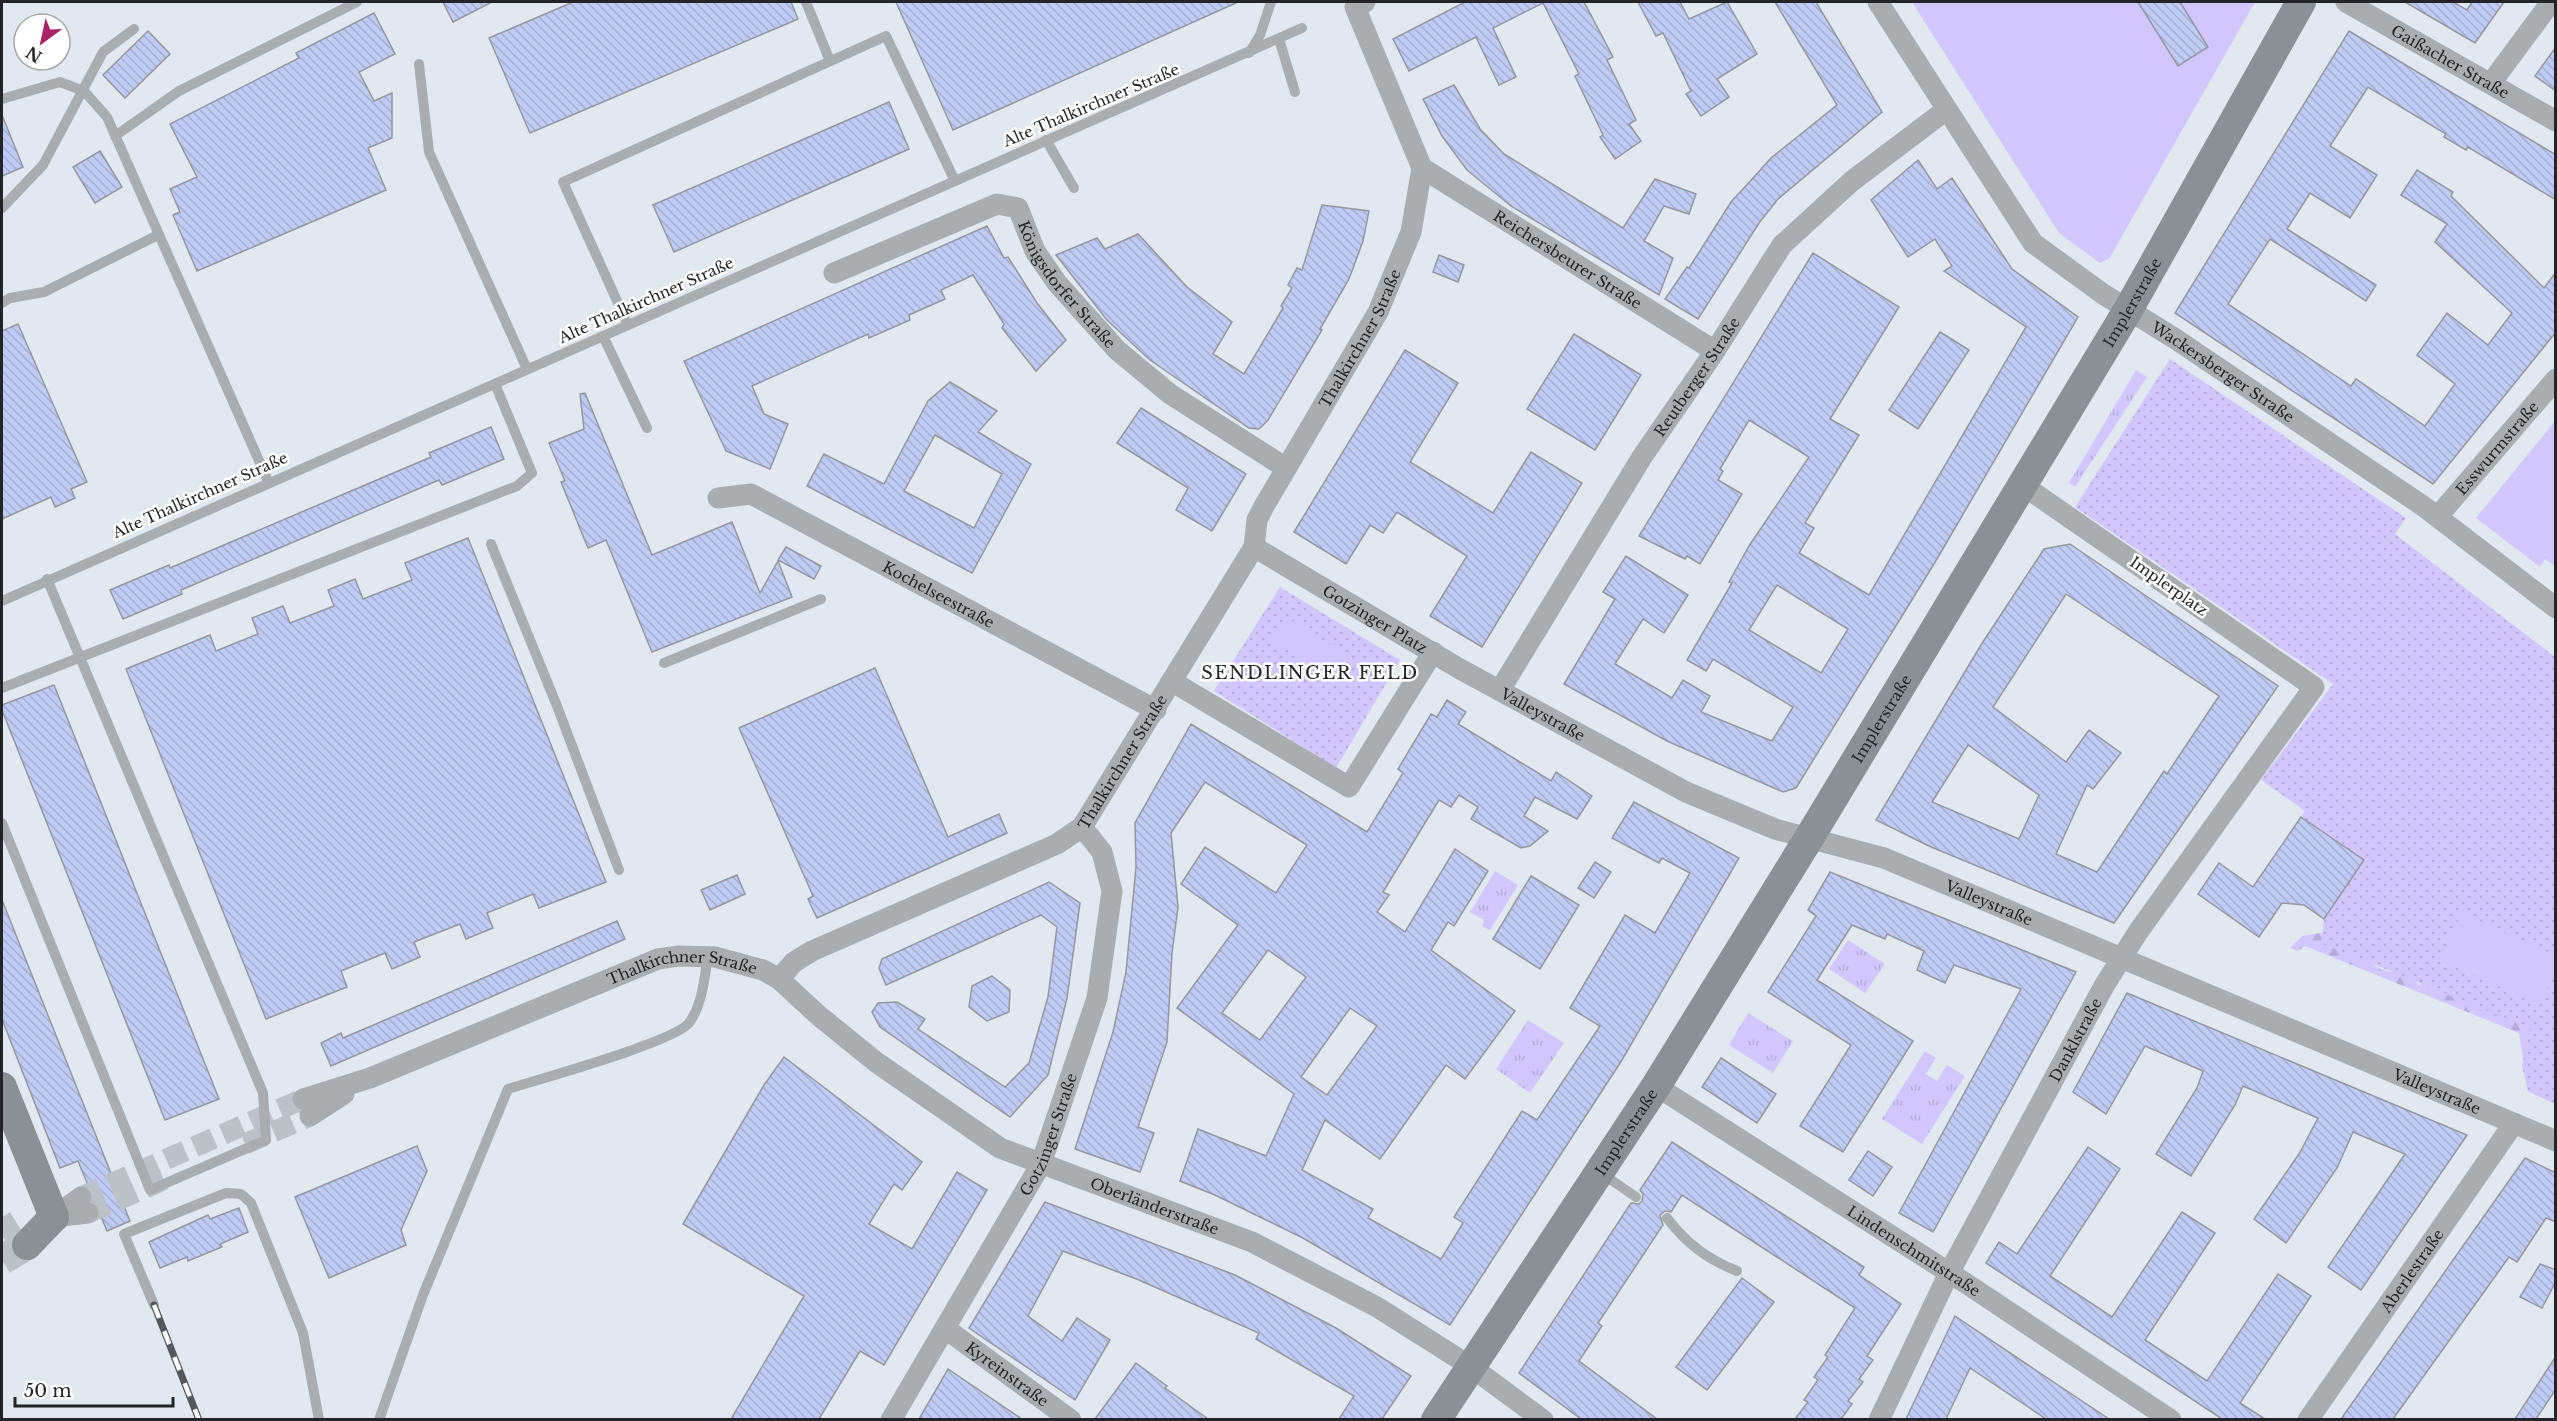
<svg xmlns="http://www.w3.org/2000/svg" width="2557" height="1421" font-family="'Libre Baskerville',serif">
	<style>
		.grass { fill: url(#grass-tufts) }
		.forest { fill: url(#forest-firs) }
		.park { fill: url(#park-dots) }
		.pitch { fill: #d1c7fe }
		.building { fill: url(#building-back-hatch); stroke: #94979f; stroke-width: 1.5; fill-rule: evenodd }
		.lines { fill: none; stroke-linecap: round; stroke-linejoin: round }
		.street-tunnel { stroke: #bbc1c7; stroke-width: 21; stroke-dasharray: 21 10; stroke-linecap: butt }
		.secondary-tunnel { stroke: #bbc1c7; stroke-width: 30; stroke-dasharray: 30 15; stroke-linecap: butt }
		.lane { stroke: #a9adaf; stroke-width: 10 }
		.street { stroke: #a9adaf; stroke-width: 21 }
		.secondary { stroke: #8a9093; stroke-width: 30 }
		.rail-casing { stroke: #53565a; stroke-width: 7 }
		.rail { stroke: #fff; stroke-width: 4.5; stroke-dasharray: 14; stroke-linecap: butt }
		.labels { text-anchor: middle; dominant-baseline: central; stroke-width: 5; stroke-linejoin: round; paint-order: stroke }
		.street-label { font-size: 15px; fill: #222427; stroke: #fff }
		.quarter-label { font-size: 18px; letter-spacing: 1.5px; fill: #222427; stroke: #fff }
	</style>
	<defs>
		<pattern id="grass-tufts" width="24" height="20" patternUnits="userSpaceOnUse" patternTransform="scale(1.5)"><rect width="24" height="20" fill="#d1c7fe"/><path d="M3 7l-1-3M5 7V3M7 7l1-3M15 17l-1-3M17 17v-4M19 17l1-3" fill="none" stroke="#b3abda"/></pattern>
		<pattern id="forest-firs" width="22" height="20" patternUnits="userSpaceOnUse" patternTransform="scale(1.5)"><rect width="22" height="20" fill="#d1c7fe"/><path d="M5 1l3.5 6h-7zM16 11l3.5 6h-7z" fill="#b3abda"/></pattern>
		<pattern id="park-dots" width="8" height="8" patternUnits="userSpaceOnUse" patternTransform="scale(1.5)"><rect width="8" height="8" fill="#d1c7fe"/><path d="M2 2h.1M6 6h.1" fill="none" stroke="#b3abda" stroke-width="1.8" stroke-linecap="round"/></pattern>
		<pattern id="building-back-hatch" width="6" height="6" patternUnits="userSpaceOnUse" patternTransform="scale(1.5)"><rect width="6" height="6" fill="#bfcbf4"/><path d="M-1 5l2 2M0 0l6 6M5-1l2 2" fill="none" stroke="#a4aed1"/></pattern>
	</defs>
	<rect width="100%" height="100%" fill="#e1e8ef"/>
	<!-- grass -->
	<g class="grass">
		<path d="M2136,370L2147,377L2075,487L2069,483Z"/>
		<path d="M1495,871L1518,885L1490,930L1482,926L1484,920L1470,912Z"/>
		<path d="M1848,940L1885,964L1865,993L1829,969Z"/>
		<path d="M1748,1013L1793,1041L1773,1073L1729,1045Z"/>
		<path d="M1528,1020L1564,1043L1530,1093L1496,1069Z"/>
		<path d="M1925,1051L1936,1058L1926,1074L1937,1081L1947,1065L1965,1076L1922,1144L1882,1119Z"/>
	</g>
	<!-- forest -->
	<path class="forest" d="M2344,929C2355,945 2371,972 2393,972C2400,972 2410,967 2417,965L2416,982L2419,986L2432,974L2519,995L2555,1104L2528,1091L2519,1033L2305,946L2298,951L2290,948L2302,936Z"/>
	<!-- park -->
	<g class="park">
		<path d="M2170,359L2406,518L2395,534L2555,657V1104L2528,1091L2522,1066L2530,1028L2321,943L2324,919L2363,860L2301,817L2305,811L2261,780L2333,684L2075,507Z"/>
		<path d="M1280,587L1400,660L1336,768L1214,691Z"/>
	</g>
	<!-- pitch -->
	<g class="pitch">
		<path d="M1912,2H2255L2109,259L2100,263L2059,233Z"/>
		<path d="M2555,421V566L2545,559L2540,567L2476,518Z"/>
		<path d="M1286,617L1346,655L1331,677L1271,640Z"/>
		<path d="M2461,913L2555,955V970L2540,1005L2440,960Z"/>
	</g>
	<!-- building -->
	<g class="building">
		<path d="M443,2H492L453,22Z"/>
		<path d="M573,2H791L798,19L530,133L489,38Z"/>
		<path d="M896,2H1238L953,130Z"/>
		<path d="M1465,2H1584L1613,57L1607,60L1636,120L1629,124L1641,141L1615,159L1600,137L1603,135L1575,76L1579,74L1543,3L1493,28L1516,77L1499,85L1476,37L1409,71L1393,39Z"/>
		<path d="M1638,2H1680L1689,19L1727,2L1757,54L1717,79L1729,97L1701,116L1686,94L1691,91L1663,33L1656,36Z"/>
		<path d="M1775,2H1816L1882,112L1778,199L1759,223L1698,319L1665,299L1687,267L1689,268L1731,202L1754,177L1771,158L1837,105Z"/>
		<path d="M2138,2H2180L2208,47L2178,66Z"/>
		<path d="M2405,2H2453L2467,10L2472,2H2504L2475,43Z"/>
		<path d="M374,13L395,54L359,72L374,101L392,93V138L368,148L386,190L197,271L173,215L180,212L170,189L197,177L170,124L299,58L296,53Z"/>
		<path d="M148,31L170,54L125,98L103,75Z"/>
		<path d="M2349,31L2556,155V200L2468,147L2466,150L2444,137L2446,134L2368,87L2330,146L2377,175L2350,218L2310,193L2287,229L2376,285L2366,301L2270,239L2228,304L2351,386L2356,379L2425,426L2455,384L2417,355L2447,313L2488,345L2512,313L2435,242L2447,224L2401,195L2417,170L2453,192L2451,196L2544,288L2556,272V332L2433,484L2175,313Z"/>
		<path d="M2556,47V91L2535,76Z"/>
		<path d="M1454,85L1480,129L1504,154L1623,228L1655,179L1696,194L1689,214L1664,206L1644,241L1673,258L1659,295L1511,206L1467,170L1442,136L1423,99Z"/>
		<path d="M889,102L909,149L674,252L653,205Z"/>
		<path d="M2,115L23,167L2,176Z"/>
		<path d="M100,151L122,187L95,203L73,167Z"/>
		<path d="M1918,160L1937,189L1952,178L2012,269L2078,317L1934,564L1796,788L1783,792L1667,741L1564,684L1615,599L1603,592L1626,556L1688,595L1664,633L1643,619L1615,664L1672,698L1683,680L1710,696L1701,712L1772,741L1793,707L1713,659L1706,671L1687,660L1732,583L1729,582L1749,546L1809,457L1749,420L1720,469L1723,471L1718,480L1742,494L1700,564L1687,556L1685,559L1639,536L1813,253L1899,307L1830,419L1859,435L1805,523L1814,528L1799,553L1869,595L2026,327L1944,271L1952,266L1935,239L1908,257L1871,200ZM1777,585L1848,629L1821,673L1749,630Z"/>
		<path d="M1322,205L1369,211L1363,241L1349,279L1320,329L1322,330L1268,420L1259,429L1249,428L1150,360L1107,320L1056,255L1097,238L1105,249L1138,234L1187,287L1232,322L1213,354L1244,374L1283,308L1281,306L1292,288L1288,285L1297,268L1302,270Z"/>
		<path d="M987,226L1004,258L1008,257L1037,303L1066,340L1036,371L1002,328L1004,324L973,275L941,290L945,299L909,315L910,320L869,338L868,334L752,386L764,414L788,424L770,469L726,451L684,361Z"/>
		<path d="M1439,255L1464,265L1458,282L1433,272Z"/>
		<path d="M18,324L87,482L71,489L75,498L55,507L51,497L2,519V331Z"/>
		<path d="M1940,332L1969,350L1918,429L1889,410Z"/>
		<path d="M1574,334L1641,375L1595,450L1527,409Z"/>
		<path d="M1405,350L1458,383L1410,462L1493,513L1531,452L1582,483L1482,647L1430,616L1467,556L1397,512L1383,533L1370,525L1346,564L1294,532Z"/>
		<path d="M950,382L997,411L978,432L1031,464L972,573L807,486L824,454L884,484L928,401ZM935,435L1002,474L974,528L904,491Z"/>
		<path d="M585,393L652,555L732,522L760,593L778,561L792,597L652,652L606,540L588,548L561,482L565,481L549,443L584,429L580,394Z"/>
		<path d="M1141,408L1246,474L1212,531L1176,510L1188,488L1117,443Z"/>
		<path d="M491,427L504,459L442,485L439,480L181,590L182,594L123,619L110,590L169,565L170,568L431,457L429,453Z"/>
		<path d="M468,538L606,882L539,908L533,894L487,913L493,928L466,939L460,924L414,942L420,957L392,969L385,953L341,971L347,987L266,1019L126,669L210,635L216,651L258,634L252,618L283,606L290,623L334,606L328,590L355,579L363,599L412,580L405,563Z"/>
		<path d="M2070,544L2278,686L2114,923L1929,846L1876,820L1981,645L2044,549ZM2066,594L2219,696L2167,774L2164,771L2097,872L2056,854L2087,785L2093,789L2121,753L2089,730L2066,762L1993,707ZM1968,745L2039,795L2019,839L1932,802Z"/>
		<path d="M786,547L821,566L814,579L778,560Z"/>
		<path d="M875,668L948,837L999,814L1007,833L817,918L808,899L813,896L739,728Z"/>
		<path d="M54,685L219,1099L165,1120L2,710V705Z"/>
		<path d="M1447,700L1466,712L1458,724L1551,781L1556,772L1592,796L1577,819L1535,797L1524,816L1548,831L1530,846L1521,848L1471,819L1478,807L1459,795L1451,807L1439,800L1383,892L1389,895L1377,912L1405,932L1455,849L1488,871L1454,926L1448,922L1431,950L1515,1011L1465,1079L1446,1065L1380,1159L1325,1120L1302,1170L1373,1209L1368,1218L1441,1259L1463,1223L1454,1217L1522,1111L1537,1120L1600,1026L1570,1008L1625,915L1655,933L1690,873L1662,858L1659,863L1612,838L1634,802L1739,858L1622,1060L1450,1325L1303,1238L1215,1195L1180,1181L1198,1129L1266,1156L1294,1094L1177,1008L1238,925L1181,884L1205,847L1276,893L1307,845L1205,782L1171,833L1178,907L1172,953L1167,1042L1138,1127L1154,1133L1140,1172L1075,1149L1113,1032L1126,972L1136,867L1135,823L1191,724L1367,832L1403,773L1398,769L1431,714L1437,717ZM1268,950L1306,977L1260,1040L1222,1013ZM1350,1008L1377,1026L1327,1095L1301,1077Z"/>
		<path d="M2301,817L2364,860L2324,919L2304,905L2282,903L2259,937L2198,894L2219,863L2253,887Z"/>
		<path d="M1595,862L1611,872L1594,898L1578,888Z"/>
		<path d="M1830,872L2076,972L1933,1232L1899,1213L2021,989L1954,965L1945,983L1917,970L1924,951L1887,934L1885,939L1852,925L1817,980L1913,1041L1843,1152L1800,1126L1851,1045L1768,992L1816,916L1808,910Z"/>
		<path d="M737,875L745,894L710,910L701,890Z"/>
		<path d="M1531,876L1579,905L1540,969L1493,939Z"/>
		<path d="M1049,882L1080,903L1067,998L1048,1075L1010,1117L880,1027L872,1012L878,1003L897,1002L925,1019L918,1029L1005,1087L1029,1063L1048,997L1057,927L1041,915L886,985L879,968L882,959Z"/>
		<path d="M2,900L130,1221L107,1231L78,1161L60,1168L2,1019Z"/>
		<path d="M617,921L625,939L331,1066L321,1043L341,1033L343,1038Z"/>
		<path d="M992,976L1010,990L1009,1012L987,1021L969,1007L972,986Z"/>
		<path d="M2127,993L2467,1135L2361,1290L2328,1267L2405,1154L2353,1132L2337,1168L2286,1243L2254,1219L2299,1154L2318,1118L2243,1086L2235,1105L2191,1176L2156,1154L2197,1088L2203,1071L2145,1046L2106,1114L2073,1092Z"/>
		<path d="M784,1057L922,1162L902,1190L894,1184L869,1224L912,1249L957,1172L987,1190L884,1365L860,1351L819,1419H731L804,1296L683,1224L764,1085Z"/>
		<path d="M1721,1058L1776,1094L1757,1123L1702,1087Z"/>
		<path d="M1672,1142L1864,1267L1859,1275L1901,1304L1867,1356L1873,1360L1859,1379L1863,1382L1848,1401L1852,1404L1841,1419H1795L1808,1402L1804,1400L1818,1380L1814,1377L1828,1357L1825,1355L1855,1308L1682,1195L1671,1212L1665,1211L1660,1215L1663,1225L1598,1323L1602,1326L1579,1361L1657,1419H1581L1519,1373L1631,1203L1639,1204L1642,1201L1643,1194L1640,1190Z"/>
		<path d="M417,1146L427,1171L401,1230L406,1245L329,1278L295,1197Z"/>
		<path d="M2088,1147L2120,1169L2050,1276L2112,1317L2182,1212L2215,1233L2145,1340L2207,1381L2278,1274L2311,1296L2240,1403L2265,1419H2222L1986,1263L1999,1242L2017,1254Z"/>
		<path d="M1868,1151L1892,1167L1873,1196L1849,1180Z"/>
		<path d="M2525,1158L2556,1173V1222L2546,1218L2517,1262L2509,1257L2393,1419H2341Z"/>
		<path d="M1045,1202L1235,1275L1336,1328L1411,1376L1382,1419H1339L1354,1396L1256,1339L1259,1333L1139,1280L1063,1251L1028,1316L1062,1341L1077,1318L1110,1340L1075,1400L969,1328Z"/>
		<path d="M239,1208L248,1232L220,1244L222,1247L188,1261L187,1257L160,1268L149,1242L208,1215L210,1219Z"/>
		<path d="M2540,1264L2556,1270V1281L2542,1308L2520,1297Z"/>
		<path d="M1742,1278L1774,1302L1707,1390L1676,1367Z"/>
		<path d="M1955,1316L2037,1371L2109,1419H2046L1970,1368L1946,1419H1906Z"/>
		<path d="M2556,1356V1389L2536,1419H2515Z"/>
		<path d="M1136,1363L1167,1386L1165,1388L1208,1419H1095Z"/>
		<path d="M948,1369L1022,1419H919Z"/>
	</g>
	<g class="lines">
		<!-- street-tunnel -->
		<g class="street-tunnel">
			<path d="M245,1144L310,1116"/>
			<path d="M81,1197L303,1099"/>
			<path d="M88,1213L170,1177"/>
		</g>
		<!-- secondary-tunnel -->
		<g class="secondary-tunnel">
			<path d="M2,1235L18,1225"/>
			<path d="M2,1260L27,1245"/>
		</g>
		<!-- lane -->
		<g class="lane">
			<path d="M806,2L830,61"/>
			<path d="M1279,39L1295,92"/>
			<path d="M1249,53L1260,35L1271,2"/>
			<path d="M419,64L429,152L527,369"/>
			<path d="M2,99L60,82L84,91L107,117L268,481"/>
			<path d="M115,136L179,91L357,2"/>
			<path d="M1046,140L1074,188"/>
			<path d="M2,208L43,165L103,52L134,29"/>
			<path d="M2,303L10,298L44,292L158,235"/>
			<path d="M628,325L563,182L886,36L954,179"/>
			<path d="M603,336L647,428"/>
			<path d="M491,544L557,706L619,870"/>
			<path d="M2,601L1302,28"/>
			<path d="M664,663L821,599"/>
			<path d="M2,688L517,486L532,473L495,384"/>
			<path d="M2,823L150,1190L266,1140L263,1093L47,579"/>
			<path d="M1601,1173L1636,1197"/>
			<path d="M1667,1218C1687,1244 1707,1259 1737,1271"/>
			<path d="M154,1305L124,1234L226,1193L241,1194L251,1203L303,1333L319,1420"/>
			<path d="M379,1420L423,1295L508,1089C539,1079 674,1042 689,1023C703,1004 704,978 708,957"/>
		</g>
		<!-- street -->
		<g class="street">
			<path id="s1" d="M1878,2L2033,243L2103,294L2174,338L2423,506L2556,608"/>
			<path id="s2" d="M2346,2L2556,121"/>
			<path d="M2491,83L2551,2"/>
			<path id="s3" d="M1422,168L1715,351"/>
			<path id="s4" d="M834,273L997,204L1018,208L1035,251L1057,283L1117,350L1170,394L1286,468"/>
			<path id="s5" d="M718,498L751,494L1156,710"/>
			<path id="s6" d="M2438,516L2556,379"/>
			<path id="s7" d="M1254,547L1460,669L1686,792L1775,829L1884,858L2556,1141"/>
			<path d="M1173,682L1349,787L1433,652"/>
			<path id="s8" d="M1500,690L1642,457L1715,351L1782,245L1852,181L1946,110"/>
			<path id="s9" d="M779,979L794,962L812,951L1057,844L1082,827L1254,547L1257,520L1263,508L1378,312L1411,232L1422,168L1355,7L1365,2"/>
			<path id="s10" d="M1656,1086L1967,1284L2171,1420"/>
			<path id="s11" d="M303,1099L370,1078L658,959L679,956L715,957L763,970L779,979L818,1015L876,1062L1000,1148L1252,1242L1377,1307L1470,1366L1543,1420"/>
			<path d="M310,1116L344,1094"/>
			<path d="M54,1217L81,1197"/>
			<path d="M54,1217L88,1213"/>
			<path id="s12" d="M946,1329L1071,1420"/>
			<path id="s13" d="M891,1420L1041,1164L1097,998L1112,891L1102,852L1082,827"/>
			<path id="s14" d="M1879,1420L1949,1273L2104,986L2138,932L2314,687L2024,486"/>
			<path id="s15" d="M2308,1420L2514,1123"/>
		</g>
		<!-- secondary -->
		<g class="secondary">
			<path d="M2,1087L54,1217"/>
			<path d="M27,1245L54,1217"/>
			<path id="s16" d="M1436,1420L1656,1086L1809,838L2128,310L2301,2"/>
		</g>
		<defs>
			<path id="rail" d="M154,1305L199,1420"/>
		</defs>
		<!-- rail casing -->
		<use href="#rail" class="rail-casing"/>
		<!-- rail -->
		<use href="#rail" class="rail"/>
	</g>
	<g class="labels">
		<!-- street labels -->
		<g class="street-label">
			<text stroke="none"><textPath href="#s2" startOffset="120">Gaißacher Straße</textPath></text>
			<text transform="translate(1091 105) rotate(-23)">Alte Thalkirchner Straße</text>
			<text stroke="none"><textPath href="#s3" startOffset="172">Reichersbeurer Straße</textPath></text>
			<text stroke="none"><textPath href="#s4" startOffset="290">Königsdorfer Straße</textPath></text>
			<text transform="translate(646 300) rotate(-24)">Alte Thalkirchner Straße</text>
			<text stroke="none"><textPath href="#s16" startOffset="1317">Implerstraße</textPath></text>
			<text stroke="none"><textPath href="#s9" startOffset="906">Thalkirchner Straße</textPath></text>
			<text stroke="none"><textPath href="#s1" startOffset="516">Wackersberger Straße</textPath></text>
			<text stroke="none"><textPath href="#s8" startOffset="370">Reutberger Straße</textPath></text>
			<text stroke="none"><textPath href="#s6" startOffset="90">Esswurmstraße</textPath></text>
			<text transform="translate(200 495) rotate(-24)">Alte Thalkirchner Straße</text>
			<text transform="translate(2169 586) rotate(35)">Implerplatz</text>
			<text stroke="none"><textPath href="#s5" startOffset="246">Kochelseestraße</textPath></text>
			<text stroke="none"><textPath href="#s7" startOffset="141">Gotzinger Platz</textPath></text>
			<text stroke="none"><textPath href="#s7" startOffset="334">Valleystraße</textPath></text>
			<text stroke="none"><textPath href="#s16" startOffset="831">Implerstraße</textPath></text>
			<text stroke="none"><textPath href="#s9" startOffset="418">Thalkirchner Straße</textPath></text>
			<text stroke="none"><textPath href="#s7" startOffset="820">Valleystraße</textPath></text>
			<text stroke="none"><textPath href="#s11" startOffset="405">Thalkirchner Straße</textPath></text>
			<text stroke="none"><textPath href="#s14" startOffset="428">Danklstraße</textPath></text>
			<text stroke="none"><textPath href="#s7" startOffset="1306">Valleystraße</textPath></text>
			<text stroke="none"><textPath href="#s16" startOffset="345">Implerstraße</textPath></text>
			<text stroke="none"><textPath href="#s13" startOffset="327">Gotzinger Straße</textPath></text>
			<text stroke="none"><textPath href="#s11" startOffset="951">Oberländerstraße</textPath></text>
			<text stroke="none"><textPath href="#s10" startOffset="306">Lindenschmitstraße</textPath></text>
			<text stroke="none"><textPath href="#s15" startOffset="182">Aberlestraße</textPath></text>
			<text stroke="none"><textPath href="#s12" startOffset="76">Kyreinstraße</textPath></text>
		</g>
		<!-- quarter labels -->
		<g class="quarter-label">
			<text x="1310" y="673">SENDLINGER FELD</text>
		</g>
	</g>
	<!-- border -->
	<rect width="2557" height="1421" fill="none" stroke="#222427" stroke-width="6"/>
	<!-- north arrow -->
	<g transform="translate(42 42) rotate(213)"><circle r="28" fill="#ffffff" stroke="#a7a7a9" stroke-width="1.5"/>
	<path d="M0-4.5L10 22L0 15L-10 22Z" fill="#aa2165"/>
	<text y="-9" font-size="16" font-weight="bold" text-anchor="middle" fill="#222427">N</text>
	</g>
	<!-- scale -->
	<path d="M15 1397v9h158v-9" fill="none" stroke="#222427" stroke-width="3"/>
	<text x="24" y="1397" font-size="18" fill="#222427" stroke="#ffffff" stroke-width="4.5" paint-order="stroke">50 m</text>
</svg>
